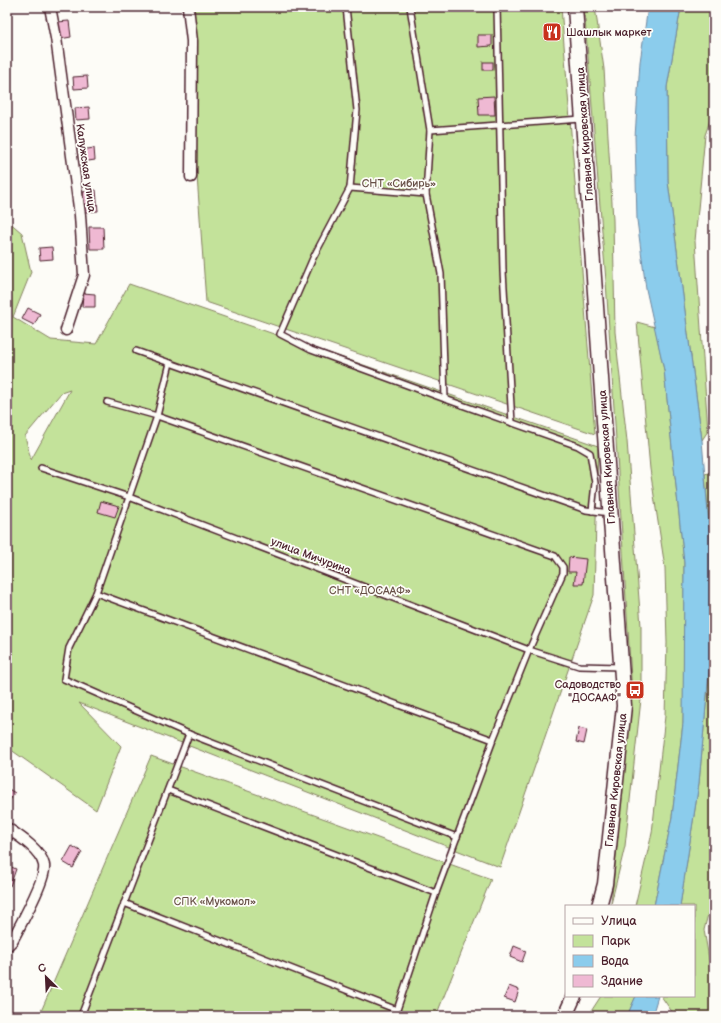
<svg xmlns="http://www.w3.org/2000/svg" width="721" height="1023" font-family="'Balsamiq Sans',sans-serif">
	<style>
		.green { fill: #c3e29a; stroke: #868062; fill-rule: evenodd }
		.water { fill: #8bccec; stroke: #71879f }
		.building { fill: #efb9d3; stroke: #4a1f2b }
		.lines { fill: none; stroke-linecap: round; stroke-linejoin: round }
		.lane-casing { stroke: #4a1f2b; stroke-width: 8 }
		.street-casing { stroke: #4a1f2b; stroke-width: 13 }
		.secondary-casing { stroke: #4a1f2b; stroke-width: 17 }
		.lane { stroke: #fdfcf7; stroke-width: 5 }
		.street { stroke: #fdfcf7; stroke-width: 10 }
		.secondary { stroke: #fdfcf7; stroke-width: 14 }
		.labels { text-anchor: middle; dominant-baseline: central; stroke-width: 3.5; stroke-linejoin: round; paint-order: stroke }
		.poi-label { font-size: 11px; fill: #4a1f2b; stroke: #fdfcf7; text-anchor: start }
		.street-label { font-size: 11px; fill: #4a1f2b; stroke: #fdfcf7 }
		.park-label { font-size: 11px; fill: #685047; stroke: #fdfcf7 }
	</style>
	<rect width="100%" height="100%" fill="#fdfcf7"/>
	<filter id="ink" filterUnits="userSpaceOnUse"><feTurbulence type="fractalNoise" baseFrequency=".025" numOctaves="2"/><feDisplacementMap in="SourceGraphic" scale="8" xChannelSelector="R" yChannelSelector="G"/><feConvolveMatrix kernelMatrix="1 2 1 2 8 2 1 2 1" color-interpolation-filters="sRGB"/></filter>
	<g filter="url(#ink)">
		<!-- green -->
		<g class="green">
			<path d="M185,7H561L595,434L206,302Z"/>
			<path d="M584,7H595L604,69L613,220L615,332L627,441L641,626V699L625,846L611,904L632,694L606,281Z"/>
			<path d="M681,7H714V109L705,135L695,241L708,431L702,440L668,182L667,87Z"/>
			<path d="M7,220L22,233L31,272L13,317L51,340L96,344L129,284L598,446L594,595L500,867L79,703L121,746L96,810L7,747ZM70,390L31,460L25,436L61,393Z"/>
			<path d="M637,322L655,327L664,370L684,562V683L683,723L672,817L654,906H635L652,833L665,716L667,643L665,568L650,469Z"/>
			<path d="M714,471V891L704,930L714,987V1016H675L661,996H694V906H680L699,783L711,651L710,538L705,474Z"/>
			<path d="M151,756L491,879L436,1016H39Z"/>
			<path d="M601,996H636L627,1016H588Z"/>
		</g>
		<!-- water -->
		<g class="water">
			<path d="M648,7H681L667,87L668,182L702,440L710,538L711,651L699,783L680,906H654L672,817L683,723L684,563L664,370L646,289L637,220L635,137L640,62Z"/>
			<path d="M636,996H658L652,1016H627Z"/>
		</g>
		<!-- building -->
		<g class="building">
			<path d="M69,21L71,37L60,39L57,22Z"/>
			<path d="M545,30H555L556,40H545Z"/>
			<path d="M478,35H492V46L478,47Z"/>
			<rect x="483" y="62" width="10" height="8"/>
			<path d="M87,76L88,88L74,89L73,77Z"/>
			<path d="M494,96L495,115H479L478,97Z"/>
			<path d="M89,107L90,119L76,120L75,108Z"/>
			<path d="M94,148L95,160L82,162L81,150Z"/>
			<path d="M96,190L98,211L85,212L83,192Z"/>
			<path d="M89,227H103L104,249H90Z"/>
			<path d="M52,247L53,259L40,260L39,248Z"/>
			<path d="M83,293L95,294V307H82Z"/>
			<path d="M28,308L40,314L34,325L22,319Z"/>
			<path d="M101,501L119,506L115,517L98,512Z"/>
			<path d="M569,557L586,559L583,584H574L576,572H568Z"/>
			<path d="M579,728L587,730L584,744L576,742Z"/>
			<path d="M7,788L15,793L7,804Z"/>
			<path d="M72,846L82,852L73,868L63,862Z"/>
			<path d="M7,865L16,869L10,886L7,885Z"/>
			<path d="M514,946L526,951L522,962L510,957Z"/>
			<path d="M509,986L519,990L515,1002L504,998Z"/>
		</g>
		<g class="lines">
			<defs>
				<g id="lane">
					<path d="M346,7L357,110L350,188L313,258L280,334L311,350L445,399L578,446L590,453L595,483L592,511"/>
					<path d="M410,7L430,130L426,194L441,274L445,399"/>
					<path d="M497,7L503,271L512,423"/>
					<path d="M430,130L581,119"/>
					<path d="M350,188L426,194"/>
					<path d="M136,351L586,510L610,513"/>
					<path d="M107,402L157,416L555,556L563,567V573L529,650L493,740L436,893L395,1016"/>
					<path d="M41,468L129,497L529,650L579,666L621,667"/>
					<path d="M96,593L493,740"/>
					<path d="M189,734L457,837"/>
					<path d="M168,790L436,893"/>
					<path d="M124,903L397,1010"/>
					<path d="M81,1016L189,734L64,679L69,648L96,593L157,416L170,363"/>
				</g>
				<g id="street">
					<path d="M50,7L56,38L80,215L84,275L66,330"/>
					<path d="M188,7L192,41L191,177"/>
					<path d="M7,828C19,836 41,850 44,865C47,878 19,927 12,941L7,946"/>
				</g>
				<g id="secondary">
					<path d="M575,7L624,706L605,884L599,906"/>
					<path d="M565,1016L574,996"/>
				</g>
			</defs>
			<!-- lane casing -->
			<use href="#lane" class="lane-casing"/>
			<!-- street casing -->
			<use href="#street" class="street-casing"/>
			<!-- secondary casing -->
			<use href="#secondary" class="secondary-casing"/>
			<!-- lane -->
			<use href="#lane" class="lane"/>
			<!-- street -->
			<use href="#street" class="street"/>
			<!-- secondary -->
			<use href="#secondary" class="secondary"/>
		</g>
	</g>
	<!-- icons -->
	<defs>
		<symbol id="restaurant-square" viewBox="-11 -11 22 22"><rect x="-9" y="-9" width="18" height="18" rx="4" fill="#c8321e" stroke="#fdfcf7"/><path d="M-5-6h1v4h1v-4h1v4h1v-4h1v5L-1.5 .5V6h-2V.5L-5-1ZM5-6V6H3V1.5H1.5Q1.5-4 5-6Z" fill="#fff"/></symbol>
		<symbol id="bus-square" viewBox="-11 -11 22 22"><rect x="-9" y="-9" width="18" height="18" rx="4" fill="#c8321e" stroke="#fdfcf7"/><path d="M-5-6H5V4H4V6H2V4H-2V6H-4V4H-5ZM-3.5-4V0h7V-4ZM-3.5 1.2v1.5H-2V1.2ZM2 1.2v1.5H3.5V1.2Z" fill="#fff"/></symbol>
	</defs>
	<g fill-rule="evenodd">
		<use href="#restaurant-square" x="541" y="21" width="22" height="22"/>
		<use href="#bus-square" x="624" y="679" width="22" height="22"/>
	</g>
	<g class="labels">
		<!-- poi labels -->
		<g class="poi-label">
			<text x="566" y="32">Шашлык маркет</text>
			<text x="621" y="684" text-anchor="end">Садоводство<tspan x="621" dy="13">"ДОСААФ"</tspan></text>
		</g>
		<!-- street labels -->
		<g class="street-label">
			<text transform="translate(585 134) rotate(-94)">Главная Кировская улица</text>
			<text transform="translate(86 168) rotate(82)">Калужская улица</text>
			<text transform="translate(607 457) rotate(-94)">Главная Кировская улица</text>
			<text transform="translate(311 556) rotate(21)">улица Мичурина</text>
			<text transform="translate(616 780) rotate(-84)">Главная Кировская улица</text>
		</g>
		<!-- park labels -->
		<g class="park-label">
			<text x="399" y="183">СНТ «Сибирь»</text>
			<text x="370" y="590">СНТ «ДОСААФ»</text>
			<text x="215" y="901">СПК «Мукомол»</text>
		</g>
	</g>
	<!-- margin -->
	<rect width="721" height="1023" fill="none" stroke="#fdfcf7" stroke-width="24"/>
	<rect x="12" y="12" width="697" height="999" fill="none" stroke="#4a1f2b" stroke-width="1.5" filter="url(#ink)"/>
	<!-- legend -->
	<rect x="565" y="905" width="130" height="92" fill="#fdfcf7" stroke="#b5a4a5"/>
	<rect x="573" y="918" width="20" height="6" fill="#fdfcf7" stroke="#b5a4a5"/>
	<text x="601" y="925" font-size="12" fill="#4a1f2b">Улица</text>
	<rect x="573" y="935" width="20" height="12" fill="#c3e29a" stroke="#b5a4a5"/>
	<text x="601" y="945" font-size="12" fill="#4a1f2b">Парк</text>
	<rect x="573" y="955" width="20" height="12" fill="#8bccec" stroke="#b5a4a5"/>
	<text x="601" y="965" font-size="12" fill="#4a1f2b">Вода</text>
	<rect x="573" y="975" width="20" height="12" fill="#efb9d3" stroke="#b5a4a5"/>
	<text x="601" y="985" font-size="12" fill="#4a1f2b">Здание</text>
	<!-- north arrow -->
	<g transform="translate(46 977) rotate(336)" stroke="#fdfcf7" stroke-width="3" paint-order="stroke">
	<path d="M0-3L7 15L0 10L-7 15Z" fill="#4a1f2b"/>
	<text y="-6" font-size="11" font-weight="bold" text-anchor="middle" fill="#4a1f2b">С</text>
	</g>
</svg>
